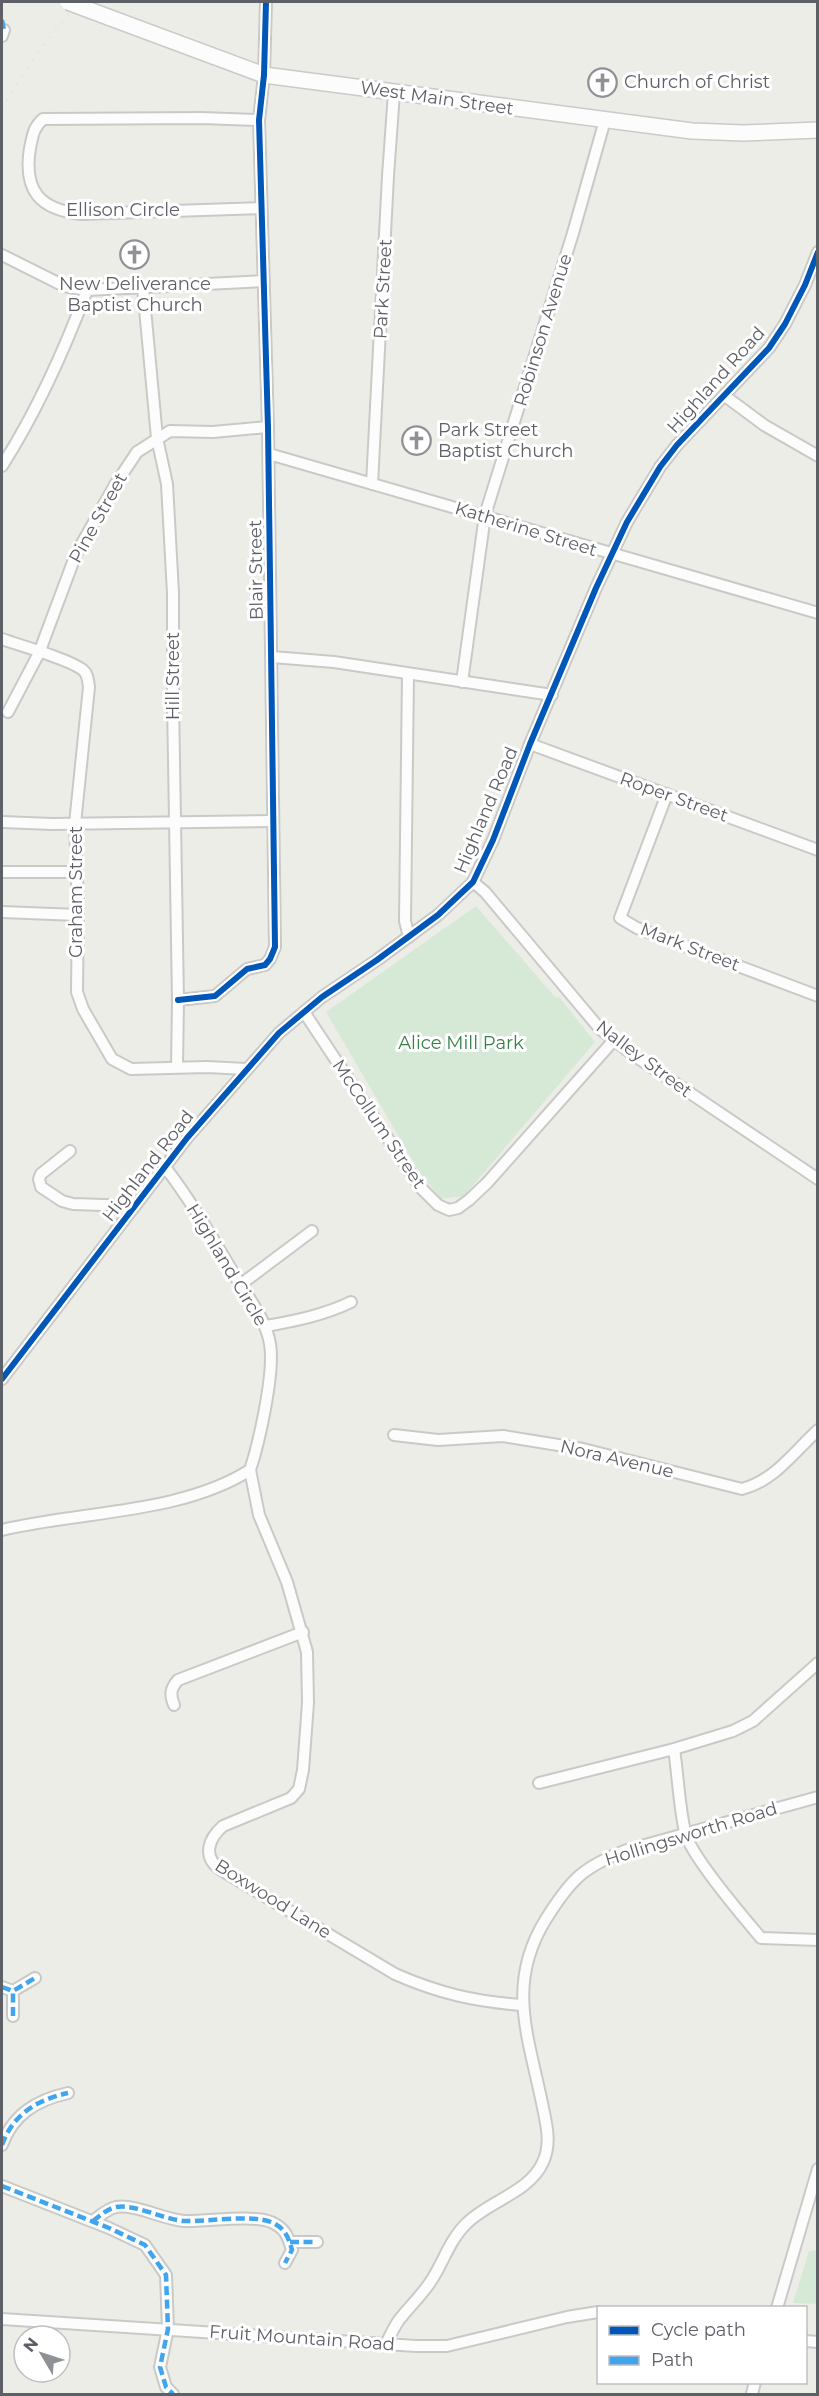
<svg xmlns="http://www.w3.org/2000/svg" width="819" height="2396" font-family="Montserrat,sans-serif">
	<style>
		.green { fill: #d6e9d7 }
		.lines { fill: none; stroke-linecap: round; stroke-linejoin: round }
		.street-casing { stroke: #c9cac8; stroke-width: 14 }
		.secondary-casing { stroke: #cacac9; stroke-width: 18 }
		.street { stroke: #fcfcfc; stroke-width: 10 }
		.secondary { stroke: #fcfcfc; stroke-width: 15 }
		.rail { stroke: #e4e4e3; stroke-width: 3; stroke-dasharray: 1.5 8; stroke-linecap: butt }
		.secondary-bridge-casing { stroke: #cacac9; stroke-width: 18; stroke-linecap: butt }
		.secondary-bridge { stroke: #fcfcfc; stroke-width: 15 }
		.quiet { stroke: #40a5ee; stroke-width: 4.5; stroke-dasharray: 9 4.5; stroke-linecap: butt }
		.cycleway-casing { stroke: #fff; stroke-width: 10 }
		.cycleway { stroke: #0057b8; stroke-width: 6 }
		.labels { text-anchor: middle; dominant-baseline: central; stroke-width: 6; stroke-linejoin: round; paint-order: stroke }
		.poi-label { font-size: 18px; fill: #5d6066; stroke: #fff; text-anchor: start }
		.street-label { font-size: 18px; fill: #5d6066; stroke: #fff }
		.park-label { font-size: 18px; fill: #388248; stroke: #fff }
	</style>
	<rect width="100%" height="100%" fill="#edede8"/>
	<!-- green -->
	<g class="green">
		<path d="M476,906L555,997L560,998L595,1042L464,1196L441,1199L420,1173L326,1012Z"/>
		<path d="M817,2250V2304L793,2303L809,2251Z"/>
	</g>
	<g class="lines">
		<defs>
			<g id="street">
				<path d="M2,36L4,30"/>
				<path d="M259,120L202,118L43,119C33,128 33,135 30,148C23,191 40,210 82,214L261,208"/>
				<path d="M2,255L64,286L87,290L264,281"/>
				<path d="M143,287L157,438L167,484L173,593V701L178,1000L177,1067"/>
				<path d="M725,396L764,425L818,456"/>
				<path d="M269,454L818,613"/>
				<path d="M2,466C37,411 64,351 87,290"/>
				<path d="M372,484L388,176L394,93"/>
				<path d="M2,639C21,646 69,659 83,670C88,674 88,681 89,687L75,824L78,907L77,992L83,1009L112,1059L131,1069L207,1067L246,1069"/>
				<path d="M272,657L334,662L552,695"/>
				<path d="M408,674L405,921L409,937"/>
				<path d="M462,682L485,515L573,233L605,120"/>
				<path d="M8,712L39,653L76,554L115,485L137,452L170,431L213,432L268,427"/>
				<path d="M530,744L818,850"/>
				<path d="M667,794L620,918L637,928L818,996"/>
				<path d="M2,822L52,824L272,821"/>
				<path d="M2,872H76"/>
				<path d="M473,882L485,892L600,1029L632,1054L818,1179"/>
				<path d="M2,912L78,915"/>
				<path d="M178,1000L215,996L247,969L265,965L270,959L275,947L268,427L259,120L264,75L266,2"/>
				<path d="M304,1012L420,1187L438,1205L449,1210L458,1208L469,1200L487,1183L614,1040"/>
				<path d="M70,1151L41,1174L39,1179L41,1187L62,1201L73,1204L135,1206"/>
				<path d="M240,1285L312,1231"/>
				<path d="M266,1326C295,1321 324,1315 351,1302"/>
				<path d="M2,1379L187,1138L279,1033L322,997L377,960L438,915L473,882L493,840L530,744L596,588L627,522L660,467L677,445L769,348L785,324L805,285L818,252"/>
				<path d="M394,1435L438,1440L503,1436L583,1449L742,1489C774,1481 794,1452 818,1430"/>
				<path d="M250,1470L259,1515L287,1582L307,1652L308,1703L303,1770L299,1789L291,1798L223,1826C208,1839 202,1857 221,1870L395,1974C438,1993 476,2002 523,2005"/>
				<path d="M2,1530C80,1511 181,1514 250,1470C259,1443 275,1372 270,1344C266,1320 250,1300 237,1279C214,1241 192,1202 165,1167"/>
				<path d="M174,1705C170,1695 170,1689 178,1680L303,1632"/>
				<path d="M674,1749C678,1776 679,1805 685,1832C690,1855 744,1918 761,1938L818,1940"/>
				<path d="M539,1783L674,1749L733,1731L753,1721L818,1663"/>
				<path d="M2,1987L13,1991L35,1978"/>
				<path d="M13,2016V1991"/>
				<path d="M2,2145C13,2114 37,2100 68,2093"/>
				<path d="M2,2186L109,2228L145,2245L166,2275L168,2329L160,2367L166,2387L173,2394"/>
				<path d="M93,2221C101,2215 107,2209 116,2207C136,2204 162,2219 184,2221C207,2222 250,2214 271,2222C285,2228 288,2236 292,2250L285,2263"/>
				<path d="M290,2242H317"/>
				<path d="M777,2308L818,2169"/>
				<path d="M2,2319L416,2346H447L567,2317L598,2312"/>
				<path d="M806,2341L818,2342"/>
				<path d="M386,2344C390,2336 394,2327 399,2320C409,2307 422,2295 431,2281C443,2263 450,2239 467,2223C489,2201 530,2192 543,2162C552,2143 546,2123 542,2103C528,2035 506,1983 546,1919C571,1879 583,1867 627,1850L818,1797"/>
				<path d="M752,2394L755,2382"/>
			</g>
			<path id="secondary" d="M108,17L264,75L692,131L743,133L818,130"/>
		</defs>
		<!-- street casing -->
		<use href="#street" class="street-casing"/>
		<!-- secondary casing -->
		<use href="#secondary" class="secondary-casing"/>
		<!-- street -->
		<use href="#street" class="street"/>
		<!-- secondary -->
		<use href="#secondary" class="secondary"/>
		<!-- rail -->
		<path class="rail" d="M2,109C24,70 50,35 80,2"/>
		<defs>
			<path id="secondary-bridge" d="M68,2L108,17"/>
		</defs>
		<!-- secondary-bridge casing -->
		<use href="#secondary-bridge" class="secondary-bridge-casing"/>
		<!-- secondary-bridge -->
		<use href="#secondary-bridge" class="secondary-bridge"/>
		<!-- quiet -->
		<g class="quiet">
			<path d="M2,20L4,30"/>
			<path d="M2,1987L13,1991L35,1978"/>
			<path d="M13,2016V1991"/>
			<path d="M2,2145C13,2114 37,2100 68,2093"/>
			<path d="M2,2186L109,2228L145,2245L166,2275L168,2329L160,2367L166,2387L173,2394"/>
			<path d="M93,2221C101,2215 107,2209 116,2207C136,2204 162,2219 184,2221C207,2222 250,2214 271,2222C285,2228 288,2236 292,2250L285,2263"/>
			<path d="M290,2242H317"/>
		</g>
		<defs>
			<g id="cycleway">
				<path d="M178,1000L215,996L247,969L265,965L270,959L275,947L268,427L259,120L264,75L266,2"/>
				<path d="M2,1379L187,1138L279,1033L322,997L377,960L438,915L473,882L493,840L530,744L596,588L627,522L660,467L677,445L769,348L785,324L805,285L818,252"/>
			</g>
		</defs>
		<!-- cycleway casing -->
		<use href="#cycleway" class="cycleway-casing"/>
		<!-- cycleway -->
		<use href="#cycleway" class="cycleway"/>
	</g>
	<!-- icons -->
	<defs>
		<symbol id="church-ring" viewBox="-11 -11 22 22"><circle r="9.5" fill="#fff" stroke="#8f9194" stroke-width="1.5"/><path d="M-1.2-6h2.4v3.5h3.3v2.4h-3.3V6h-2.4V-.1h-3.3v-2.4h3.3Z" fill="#8f9194"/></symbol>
	</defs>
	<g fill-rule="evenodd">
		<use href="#church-ring" x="586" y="66" width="33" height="33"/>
		<use href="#church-ring" x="118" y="238" width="33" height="33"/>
		<use href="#church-ring" x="400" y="424" width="33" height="33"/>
	</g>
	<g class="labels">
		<!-- poi labels -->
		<g class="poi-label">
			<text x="624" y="82">Church of Christ</text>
			<text x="135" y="284" text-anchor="middle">New Deliverance<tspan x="135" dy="21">Baptist Church</tspan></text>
			<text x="438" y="430">Park Street<tspan x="438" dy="21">Baptist Church</tspan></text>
		</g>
		<!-- street labels -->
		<g class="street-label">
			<text transform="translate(437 98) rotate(8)">West Main Street</text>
			<text x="123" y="210">Ellison Circle</text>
			<text transform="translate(383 289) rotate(-87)">Park Street</text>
			<text transform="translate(543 330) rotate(-73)">Robinson Avenue</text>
			<text transform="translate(716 380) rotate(-48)">Highland Road</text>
			<text transform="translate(98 518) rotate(-61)">Pine Street</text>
			<text transform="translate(526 529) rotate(17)">Katherine Street</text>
			<text transform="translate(256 570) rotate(-91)">Blair Street</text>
			<text transform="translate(173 676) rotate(-90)">Hill Street</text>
			<text transform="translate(674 797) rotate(20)">Roper Street</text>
			<text transform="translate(486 810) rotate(-67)">Highland Road</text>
			<text transform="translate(76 892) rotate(-90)">Graham Street</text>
			<text transform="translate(690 947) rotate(21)">Mark Street</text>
			<text transform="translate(644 1059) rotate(37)">Nalley Street</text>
			<text transform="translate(379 1124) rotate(56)">McCollum Street</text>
			<text transform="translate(148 1166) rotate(-52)">Highland Road</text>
			<text transform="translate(227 1265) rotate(59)">Highland Circle</text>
			<text transform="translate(617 1459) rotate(13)">Nora Avenue</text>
			<text transform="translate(691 1834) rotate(-17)">Hollingsworth Road</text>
			<text transform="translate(273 1899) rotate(32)">Boxwood Lane</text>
			<text transform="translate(302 2338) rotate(4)">Fruit Mountain Road</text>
		</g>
		<!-- park labels -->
		<g class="park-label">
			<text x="461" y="1043">Alice Mill Park</text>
		</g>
	</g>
	<!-- border -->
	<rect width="819" height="2396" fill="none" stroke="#5d6066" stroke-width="6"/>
	<!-- legend -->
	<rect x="597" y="2306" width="210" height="78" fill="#ffffff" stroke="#bebfc2" stroke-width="1.5"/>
	<rect x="609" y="2326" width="30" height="9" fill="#0057b8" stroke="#bebfc2" stroke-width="1.5"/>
	<text x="651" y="2336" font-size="18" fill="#5d6066">Cycle path</text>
	<rect x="609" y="2356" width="30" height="9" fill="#40a5ee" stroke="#bebfc2" stroke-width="1.5"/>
	<text x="651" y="2366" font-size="18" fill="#5d6066">Path</text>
	<!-- north arrow -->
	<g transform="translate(42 2354) rotate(309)"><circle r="28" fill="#ffffff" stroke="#bebfc2" stroke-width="1.5"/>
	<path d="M0-4.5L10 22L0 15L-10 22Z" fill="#8f9194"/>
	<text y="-9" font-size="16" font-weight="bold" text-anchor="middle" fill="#5d6066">N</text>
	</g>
</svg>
